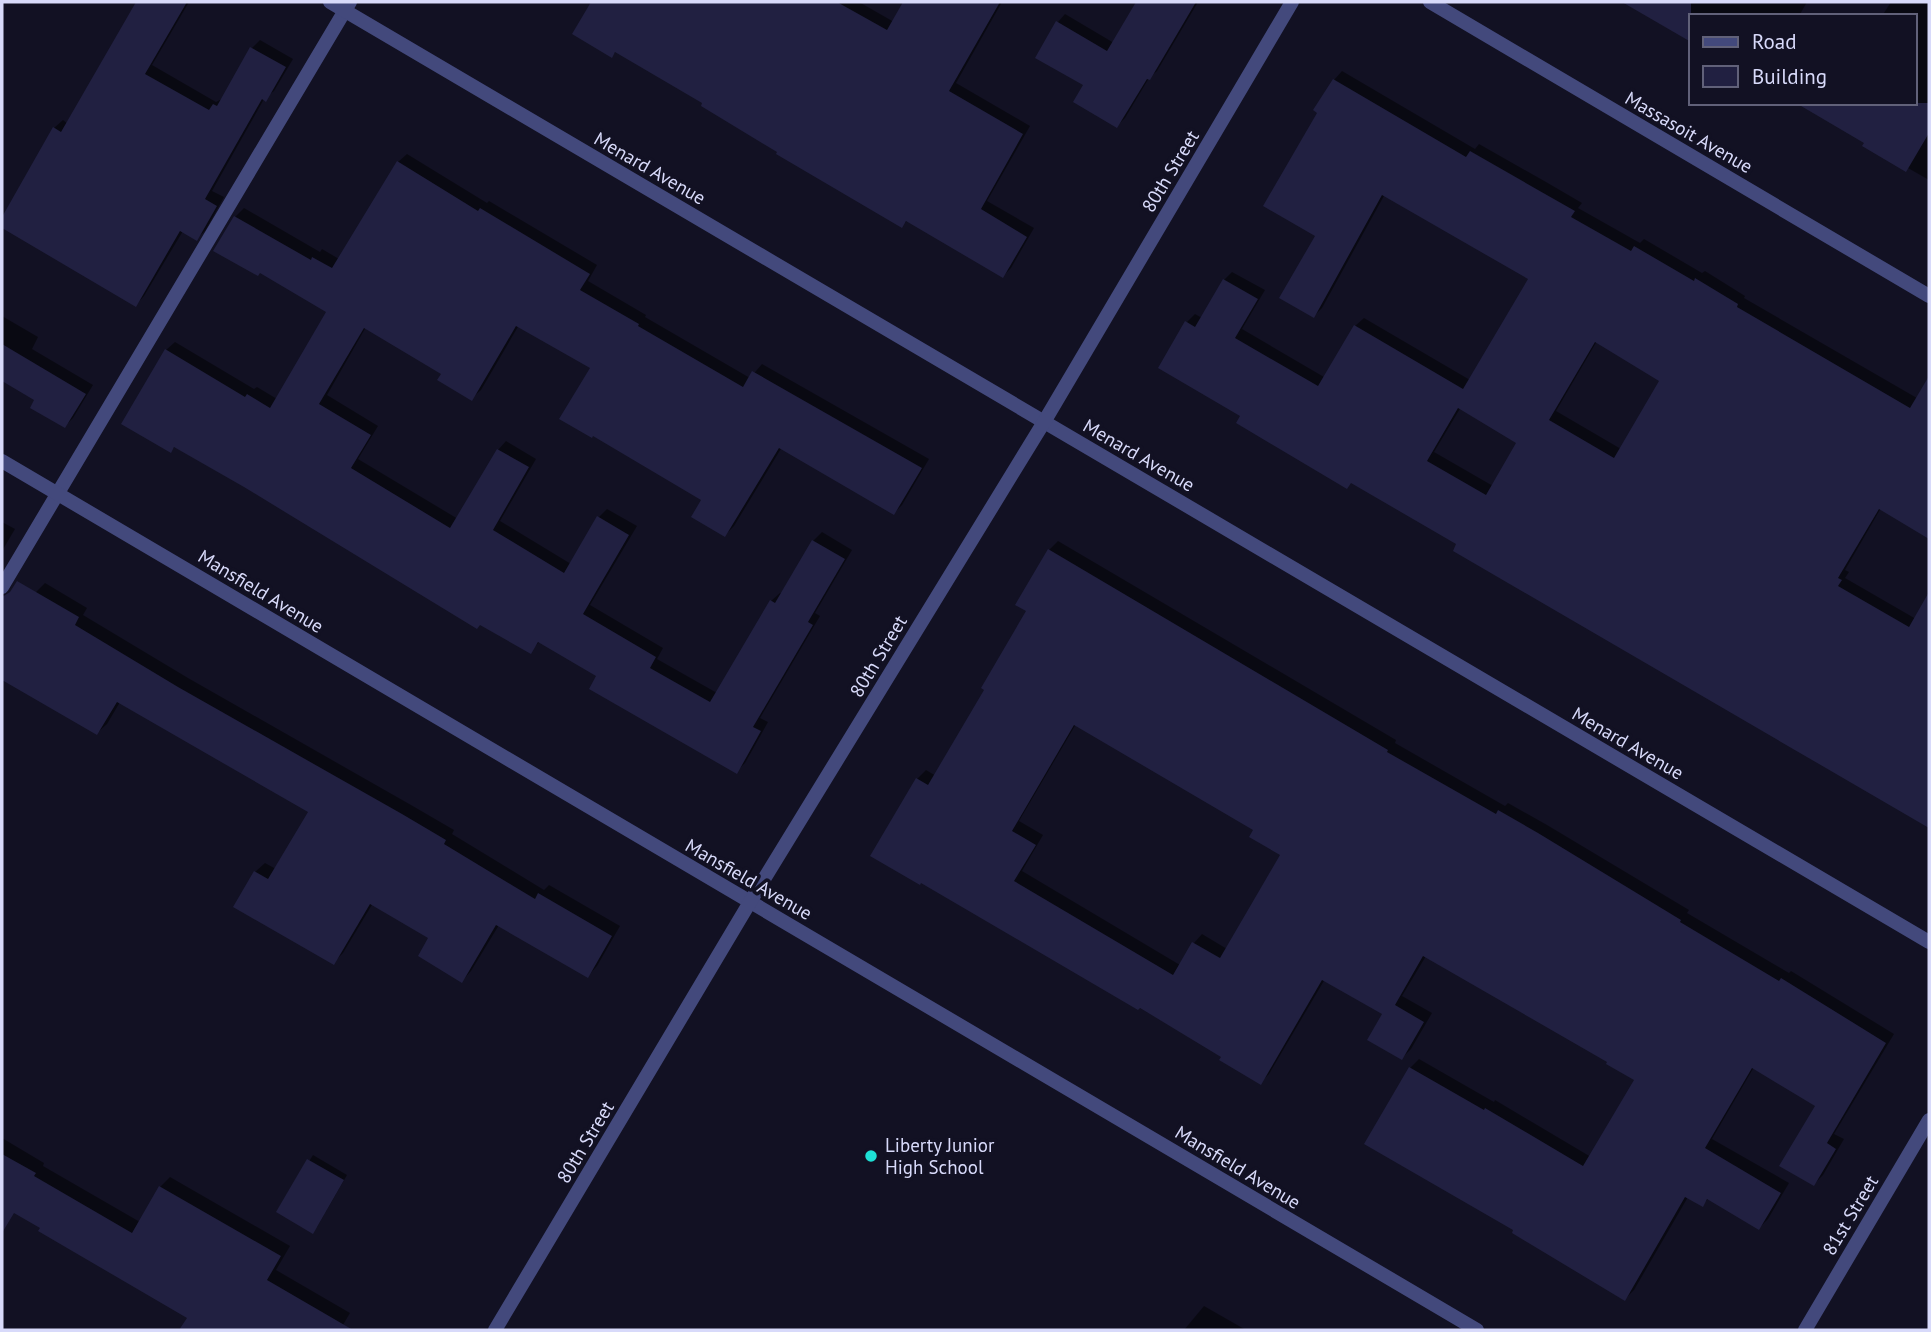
<svg xmlns="http://www.w3.org/2000/svg" width="1931" height="1332" font-family="'PT Sans',sans-serif">
	<style>
		.shadow { fill: #0007; fill-rule: evenodd }
		.building { fill: #212041; fill-rule: evenodd }
		.lines { fill: none; stroke-linecap: round; stroke-linejoin: round }
		.lane { stroke: #43497c; stroke-width: 14 }
		.street { stroke: #43497c; stroke-width: 14 }
		.poi-dot { fill: #1ee0d5; stroke: #121123; stroke-width: 2.5 }
		.labels { text-anchor: middle; dominant-baseline: central; stroke-width: 7; stroke-linejoin: round; paint-order: stroke }
		.street-label { font-size: 19px; fill: #d8dafa; stroke: #121123 }
		.poi-label { font-size: 19px; fill: #d8dafa; stroke: #121123; text-anchor: start }
	</style>
	<rect width="100%" height="100%" fill="#121123"/>
	<!-- shadow -->
	<g class="shadow">
		<path d="M139,2H189L152,65L216,102L224,98L252,48L260,40L293,59L274,91L264,99L212,191L224,197L205,231L196,239L183,231L144,296L136,305L2,226V220L54,128L63,120L68,124Z"/>
		<path d="M593,2H702L708,5L710,2H784L800,10L805,2H859L894,22L905,2H1002L956,83L1030,126L987,201L1034,228L1011,268L1003,276L908,220L901,226L705,102L616,51L612,56L574,34Z"/>
		<path d="M1138,2H1198L1157,71L1149,78L1125,118L1117,126L1085,85L1037,57L1058,22L1065,14L1114,43Z"/>
		<path d="M1664,2H1807L1799,16H1691V40L1654,18Z"/>
		<path d="M1891,2H1929V180L1908,168L1915,103V16H1882Z"/>
		<path d="M1342,71L1475,149L1479,144L1546,182L1582,203L1578,208L1640,243L1644,239L1702,273L1705,271L1745,296L1744,298L1929,405V537L1881,508L1845,570L1849,572L1845,578L1916,619L1929,596V827L1243,415L1187,322L1195,314L1202,318L1224,280L1232,272L1265,290L1242,329L1324,377L1355,326L1364,318L1470,380L1530,278L1385,194L1322,308L1314,316L1319,112L1334,80ZM1597,341L1661,380L1621,449L1556,411ZM1461,407L1519,442L1493,486L1434,452Z"/>
		<path d="M407,154L487,203L489,201L597,265L588,281L646,315L645,317L750,378L762,364L929,459L902,505L894,513L782,447L734,526L725,535L703,499L592,367L519,325L481,390L472,398L444,373L366,327L327,395L378,426L358,459L458,519L498,450L506,441L536,459L500,521L571,564L599,517L607,509L637,526L590,605L663,648L657,659L717,693L771,601L780,593H783L813,541L822,532L852,550L815,613L820,616L760,718L768,722L745,763L737,771L599,676L540,641L530,652L176,446L170,451L166,350L175,342L254,389L257,387L277,399L329,311L260,271L216,250L235,217L244,208L320,252L322,249L339,259L398,162Z"/>
		<path d="M2,316L38,337L32,349L93,385L73,418L65,426L37,400L2,378Z"/>
		<path d="M2,522L15,529L2,551Z"/>
		<path d="M1058,541L1396,740L1395,743L1505,806L1508,803L1547,825L1689,910L1687,913L1789,973L1791,971L1894,1034L1834,1134L1844,1139L1823,1175L1814,1184L1817,1105L1754,1067L1712,1139L1789,1183L1768,1219L1759,1228L1709,1198L1702,1205L1688,1197L1634,1290L1625,1299L1515,1229L1367,1143L1410,1068L1419,1059L1494,1102L1495,1100L1591,1157L1636,1079L1609,1061L1426,956L1402,996L1432,1013L1411,1049L1402,1058L1384,1014L1325,979L1269,1074L1261,1082L1224,1057L922,881L872,856L917,779L926,770L936,776L986,689L1028,611L1049,550ZM1076,724L1256,829L1283,854L1227,949L1202,934L1194,943L1180,965L1022,871L1043,835L1019,821Z"/>
		<path d="M45,583L87,608L83,615L188,678L411,805L454,830L452,834L544,890L549,885L620,926L597,966L588,976L499,925L471,971L462,981L431,938L373,903L343,953L334,962L255,872L265,863L276,869L310,811L120,702L107,724L97,733L2,678V650L36,592Z"/>
		<path d="M2,1138L44,1163L43,1166L140,1222L160,1187L170,1177L290,1246L276,1270L350,1313L340,1330H198L186,1323L189,1317L2,1204Z"/>
		<path d="M313,1155L347,1175L317,1227L278,1212Z"/>
		<path d="M1204,1306L1246,1330H1184Z"/>
	</g>
	<!-- building -->
	<g class="building">
		<path d="M136,2H187L145,74L209,110L213,104L217,106L250,47L286,67L266,102L262,99L205,199L217,206L197,241L180,231L136,307L2,228V217L53,127L61,132Z"/>
		<path d="M591,2H837L887,30L903,2H1000L949,91L1023,134L981,209L1027,237L1003,278L906,221L902,228L776,154L777,152L701,106L702,103L615,52L612,58L572,34Z"/>
		<path d="M1136,2H1196L1150,80L1147,79L1117,128L1073,102L1083,85L1035,58L1056,21L1107,51Z"/>
		<path d="M1622,2H1691V42Z"/>
		<path d="M1333,79L1466,157L1470,151L1538,190L1575,211L1571,217L1631,251L1634,246L1694,281L1695,278L1738,304L1737,307L1910,408L1929,376V539L1879,509L1838,578L1842,580L1838,586L1909,627L1929,592V828L1453,551L1456,544L1351,483L1347,489L1236,423L1240,416L1158,368L1185,321L1195,327L1223,279L1258,299L1235,338L1318,386L1354,325L1463,389L1528,279L1382,195L1314,318L1279,298L1315,236L1263,206L1317,113L1313,110ZM1595,342L1659,381L1614,458L1549,420ZM1458,408L1516,443L1486,495L1427,461Z"/>
		<path d="M1796,103H1929V133L1906,172L1862,146L1864,143Z"/>
		<path d="M397,161L478,211L480,208L590,274L580,290L639,324L638,326L743,387L752,371L922,468L894,515L779,448L725,537L691,517L701,500L593,436L592,438L559,419L590,368L516,326L472,401L437,380L441,374L364,328L319,404L371,435L351,468L450,528L497,449L529,467L493,530L564,573L597,516L629,535L583,614L656,657L650,668L710,702L770,600L775,603L812,540L845,559L808,622L813,625L753,727L761,731L737,774L589,689L596,676L538,642L531,654L480,625L477,629L244,487L174,447L171,453L121,424L165,349L245,397L247,394L270,408L326,312L260,273L258,276L213,251L234,216L311,260L312,257L332,268Z"/>
		<path d="M2,344L86,394L65,428L30,408L34,400L2,381Z"/>
		<path d="M1048,549L1388,750L1387,752L1496,814L1498,810L1538,833L1681,920L1680,922L1779,981L1781,978L1886,1043L1827,1143L1836,1149L1814,1186L1779,1166L1815,1106L1752,1068L1705,1148L1781,1193L1759,1230L1707,1199L1703,1207L1685,1197L1625,1301L1512,1233L1513,1230L1364,1144L1409,1067L1484,1110L1485,1108L1583,1166L1634,1080L1606,1064L1607,1062L1423,956L1395,1005L1424,1022L1402,1060L1367,1040L1382,1014L1322,980L1261,1085L1219,1060L1221,1057L1140,1008L1138,1010L921,883L920,885L870,856L916,778L928,785L984,690L981,688L1026,611L1015,605ZM1074,725L1253,830L1249,837L1280,855L1220,958L1192,942L1173,975L1014,881L1036,845L1012,831Z"/>
		<path d="M17,581L79,617L75,625L178,687L402,814L446,840L444,844L535,899L538,893L612,936L588,978L496,925L462,983L418,956L428,938L370,904L334,965L233,907L254,871L268,879L308,812L117,702L97,735L2,680V597L10,592Z"/>
		<path d="M2,1154L36,1173L34,1176L132,1233L159,1186L281,1256L267,1280L353,1330H179L187,1318L38,1231L40,1228L14,1213L2,1233Z"/>
		<path d="M307,1159L344,1180L313,1234L276,1212Z"/>
	</g>
	<g class="lines">
		<!-- lane -->
		<path class="lane" d="M2,587L350,2"/>
		<!-- street -->
		<g class="street">
			<path d="M330,2L1929,942"/>
			<path d="M1430,2L1929,296"/>
			<path d="M2,461L1477,1330"/>
			<path d="M495,1330L750,902L1044,422L1292,2"/>
			<path d="M1805,1330L1929,1120"/>
		</g>
	</g>
	<!-- markers -->
	<circle class="poi-dot" cx="871" cy="1156" r="7"/>
	<g class="labels">
		<!-- street labels -->
		<g class="street-label">
			<text transform="translate(1689 132) rotate(30)">Massasoit Avenue</text>
			<text transform="translate(650 168) rotate(30)">Menard Avenue</text>
			<text transform="translate(1170 171) rotate(-59)">80th Street</text>
			<text transform="translate(1139 455) rotate(30)">Menard Avenue</text>
			<text transform="translate(261 591) rotate(31)">Mansfield Avenue</text>
			<text transform="translate(878 656) rotate(-59)">80th Street</text>
			<text transform="translate(1628 743) rotate(30)">Menard Avenue</text>
			<text transform="translate(749 879) rotate(30)">Mansfield Avenue</text>
			<text transform="translate(585 1142) rotate(-59)">80th Street</text>
			<text transform="translate(1238 1167) rotate(31)">Mansfield Avenue</text>
			<text transform="translate(1850 1215) rotate(-59)">81st Street</text>
		</g>
		<!-- poi labels -->
		<g class="poi-label">
			<text x="885" y="1145">Liberty Junior<tspan x="885" dy="22">High School</tspan></text>
		</g>
	</g>
	<!-- border -->
	<rect width="1931" height="1332" fill="none" stroke="#d8dafa" stroke-width="7"/>
	<!-- legend -->
	<rect x="1689" y="14" width="228" height="91" fill="#121123" stroke="#616179" stroke-width="2"/>
	<rect x="1703" y="37" width="35" height="10" fill="#43497c" stroke="#616179" stroke-width="2"/>
	<text x="1752" y="49" font-size="21" fill="#d8dafa">Road</text>
	<rect x="1703" y="66" width="35" height="21" fill="#212041" stroke="#616179" stroke-width="2"/>
	<text x="1752" y="84" font-size="21" fill="#d8dafa">Building</text>
</svg>
